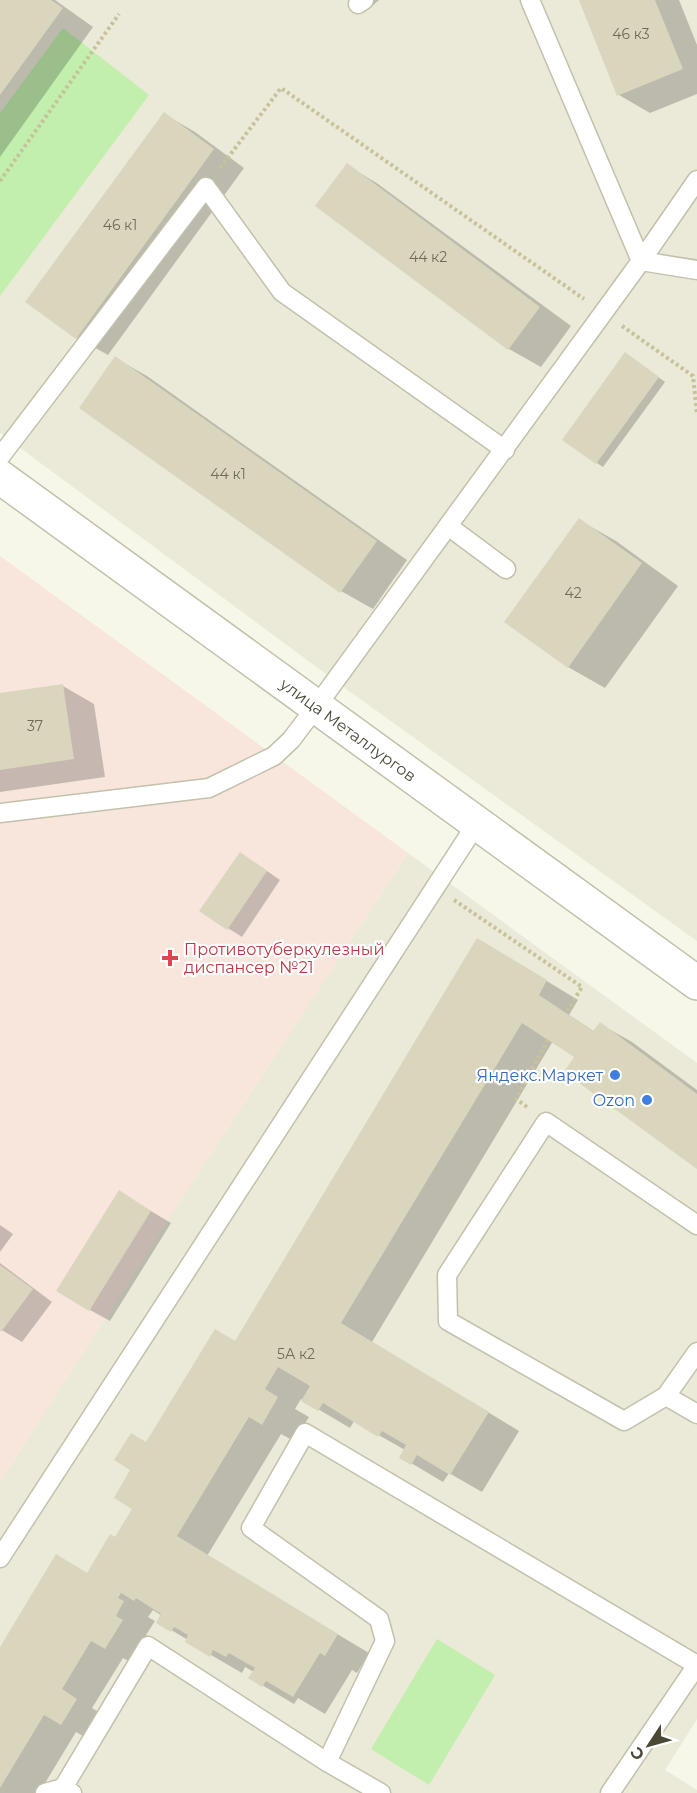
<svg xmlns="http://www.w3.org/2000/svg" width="697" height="1793" font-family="Montserrat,sans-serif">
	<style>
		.residential { fill: #ebe9d7 }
		.medical { fill: #f8e6dc }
		.green { fill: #c2efae }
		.shadow { fill: #0003 }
		.building { fill: #dad5bd }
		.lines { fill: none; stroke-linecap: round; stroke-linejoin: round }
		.service-casing { stroke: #c3c1ab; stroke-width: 21 }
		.tertiary-casing { stroke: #c3c1ab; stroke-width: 36 }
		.path { stroke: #c7c29a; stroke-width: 4; stroke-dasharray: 3 3; stroke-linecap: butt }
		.service { stroke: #fff; stroke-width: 18 }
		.tertiary { stroke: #fff; stroke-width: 33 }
		.health-dot { fill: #e0444e; stroke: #fff; stroke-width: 2 }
		.shop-dot { fill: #3f7fe0; stroke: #fff; stroke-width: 2 }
		.labels { text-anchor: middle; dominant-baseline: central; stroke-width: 4.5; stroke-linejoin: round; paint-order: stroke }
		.number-label { font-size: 14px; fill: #6f6b58 }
		.street-label { font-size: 16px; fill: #4b4836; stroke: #fff }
		.health-label { font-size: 16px; fill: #be3a42; stroke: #fff; text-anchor: start }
		.shop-label { font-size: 16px; fill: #366cbe; stroke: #fff; text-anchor: end }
	</style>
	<rect width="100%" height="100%" fill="#f6f6e9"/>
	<!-- residential -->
	<g class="residential">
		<path d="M0,0H697V941L356,696L0,433Z"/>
		<path d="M408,853L697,1063V1719L665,1770L697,1790V1793H0V1482L183,1196Z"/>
	</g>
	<!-- medical -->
	<path class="medical" d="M0,556L408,853L183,1196L0,1482Z"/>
	<!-- green -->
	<g class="green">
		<path d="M63,28L149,95L0,296V113Z"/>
		<path d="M437,1639L495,1675L429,1785L371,1749Z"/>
	</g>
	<!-- shadow -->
	<g class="shadow">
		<path d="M0,0H55L93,27L0,157Z"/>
		<path d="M359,0H379L371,7Z"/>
		<path d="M580,0H679L697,45V94L650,113L619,95Z"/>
		<path d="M164,114L195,132L244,168L108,355L76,337Z"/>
		<path d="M347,165L378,184L571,326L541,367L509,349L317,206Z"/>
		<path d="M115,358L147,376L407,560L373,609L341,591Z"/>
		<path d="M632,358L665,382L603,467L597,463Z"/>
		<path d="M579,520L616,541L678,586L605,688L568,667Z"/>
		<path d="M63,686L94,704L105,777L0,792V694Z"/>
		<path d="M254,862L280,880L242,937L201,911Z"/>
		<path d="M509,958L578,1000L569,1015L595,1032L600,1024L632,1042L697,1090V1167L577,1057L553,1041L372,1342L519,1431L482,1492L449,1473L443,1482L401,1457L405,1450L354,1421L350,1428L301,1399L295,1409L309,1417L294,1441L281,1434L207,1556L369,1653L357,1673L352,1670L325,1714L298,1698L294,1704L250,1678L254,1672L245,1667L242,1673L187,1641L188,1640L158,1622L162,1616L153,1610L148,1617L155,1621L146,1635L153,1639L137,1666L123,1658L92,1708L108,1718L93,1742L76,1732L39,1793H0V1650L88,1574L115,1539L134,1508L147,1444L235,1342Z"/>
		<path d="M139,1204L171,1223L110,1321L90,1310Z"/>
		<path d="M0,1225L13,1234L0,1252Z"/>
		<path d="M0,1263L52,1302L22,1342L0,1329Z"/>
	</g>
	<!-- building -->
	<g class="building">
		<path d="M0,0H51L63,8L0,95Z"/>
		<path d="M579,0H655L683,69L617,96Z"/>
		<path d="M164,112L214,149L76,339L25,302Z"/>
		<path d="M347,163L540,307L508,350L315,206Z"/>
		<path d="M625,352L659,377L596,464L562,440Z"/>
		<path d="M115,356L377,541L340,593L79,408Z"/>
		<path d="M579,518L642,563L568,668L504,622Z"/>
		<path d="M63,684L74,759L0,770V693Z"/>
		<path d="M240,852L267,871L227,930L199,911Z"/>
		<path d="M477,938L547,980L539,995L593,1031L600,1022L697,1094V1169L564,1072L574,1057L522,1023L341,1323L489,1412L450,1475L417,1455L411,1465L399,1458L406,1445L382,1431L378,1437L323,1403L318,1411L301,1401L310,1386L278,1367L265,1389L278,1397L262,1425L249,1417L177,1536L338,1634L325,1656L320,1653L293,1697L266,1681L262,1687L248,1678L255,1668L229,1653L226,1657L213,1650L210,1657L185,1642L188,1635L174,1627L171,1632L156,1623L161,1614L136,1598L134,1601L121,1593L118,1598L124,1601L116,1616L123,1620L105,1649L91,1641L62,1689L77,1699L61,1725L44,1715L0,1788V1647L56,1554L87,1573L110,1534L115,1537L132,1509L114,1498L130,1470L114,1460L131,1433L146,1442L215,1329L235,1341Z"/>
		<path d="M119,1190L151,1211L89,1311L56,1291Z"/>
		<path d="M0,1265L33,1289L1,1332L0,1330Z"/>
	</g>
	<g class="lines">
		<defs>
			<g id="service">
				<path d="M358,4L364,0"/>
				<path d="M697,180L641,261L697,270"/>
				<path d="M0,457L206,187L282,292L505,450"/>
				<path d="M448,526L506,569"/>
				<path d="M0,813L209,788L274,756L291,740L316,707L641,261L530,0"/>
				<path d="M697,1225L546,1122L447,1275L448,1321L624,1421L666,1396L697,1352"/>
				<path d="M666,1396L697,1414"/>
				<path d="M0,1558L477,823"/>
				<path d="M327,1762L385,1641L379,1619L251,1528L305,1433L697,1665L610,1793"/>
				<path d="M45,1793L63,1788"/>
				<path d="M72,1793L63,1788L148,1646L327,1762L381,1793"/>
			</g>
			<path id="tertiary" d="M0,477L697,983"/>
		</defs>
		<!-- service casing -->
		<use href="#service" class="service-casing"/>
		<!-- tertiary casing -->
		<use href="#tertiary" class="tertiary-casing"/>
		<!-- path -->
		<g class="path">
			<path d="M220,168L281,88L584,299"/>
			<path d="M0,181L119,14"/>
			<path d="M622,326L693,376L697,414"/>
			<path d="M454,900L582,987L566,1013"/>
			<path d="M527,1107L516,1099L548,1039"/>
		</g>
		<!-- service -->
		<use href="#service" class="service"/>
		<!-- tertiary -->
		<use href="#tertiary" class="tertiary"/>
	</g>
	<!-- markers -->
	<path class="health-dot" d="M167 949h6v6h6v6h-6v6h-6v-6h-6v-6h6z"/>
	<g class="shop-dot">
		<circle cx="615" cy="1075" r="6"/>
		<circle cx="647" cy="1100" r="6"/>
	</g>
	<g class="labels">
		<!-- number labels -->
		<g class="number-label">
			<text x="631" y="34">46 к3</text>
			<text x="120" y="225">46 к1</text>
			<text x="428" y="257">44 к2</text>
			<text x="228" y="474">44 к1</text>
			<text x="573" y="593">42</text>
			<text x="35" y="726">37</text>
			<text x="296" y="1354">5А к2</text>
		</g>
		<!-- street labels -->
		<g class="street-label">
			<text transform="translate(348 730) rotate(36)">улица Металлургов</text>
		</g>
		<!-- health labels -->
		<g class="health-label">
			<text x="184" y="949">Противотуберкулезный<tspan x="184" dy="18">диспансер №21</tspan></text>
		</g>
		<!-- shop labels -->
		<g class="shop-label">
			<text x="603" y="1075">Яндекс.Маркет</text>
			<text x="635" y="1100">Ozon</text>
		</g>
	</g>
	<!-- north arrow -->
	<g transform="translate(649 1745) rotate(234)" stroke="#ffffff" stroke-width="4.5" paint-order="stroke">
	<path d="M0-4.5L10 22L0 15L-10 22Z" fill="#4b4836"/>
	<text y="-9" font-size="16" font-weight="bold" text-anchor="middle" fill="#4b4836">С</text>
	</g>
</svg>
